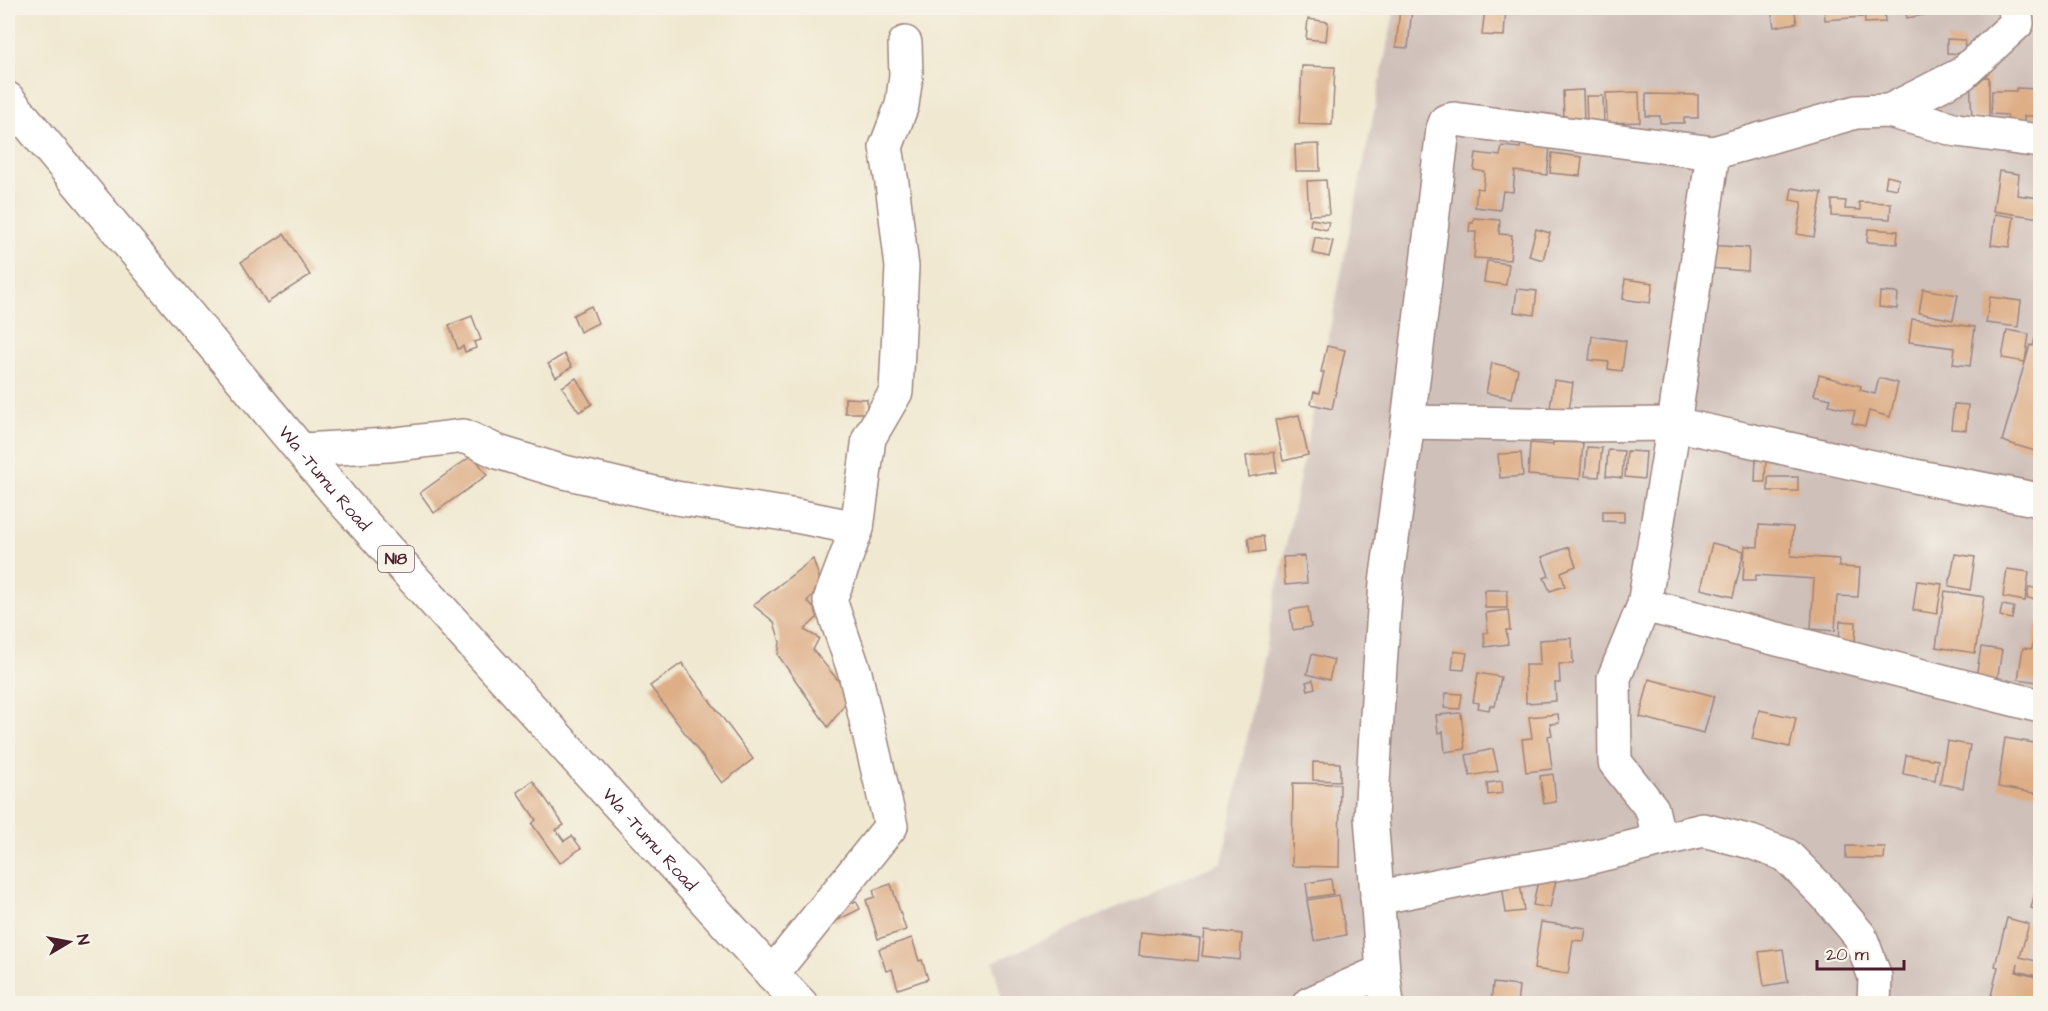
<svg xmlns="http://www.w3.org/2000/svg" width="2048" height="1011" font-family="'Architects Daughter',sans-serif">
	<style>
		.industrial { fill: #cfc0ba }
		.building { fill: #deae87 }
		.lines { fill: none; stroke-linecap: round; stroke-linejoin: round }
		.minor-casing { stroke: #9d847e; stroke-width: 36 }
		.highway-casing { stroke: #9d847e; stroke-width: 36 }
		.minor { stroke: #fff; stroke-width: 33 }
		.highway { stroke: #fff; stroke-width: 33 }
		.labels { text-anchor: middle; dominant-baseline: central; stroke-width: 4.5; stroke-linejoin: round; paint-order: stroke }
		.shield { fill: #f7f3e8; stroke: #7e5f64; stroke-width: 1.5 }
		.shield-label { font-size: 16px; font-weight: bold; fill: #4a1f2b }
		.street-label { font-size: 18px; fill: #4a1f2b; stroke: #f7f3e8 }
	</style>
	<rect width="100%" height="100%" fill="#f7f3e8"/>
	<filter id="ink" filterUnits="userSpaceOnUse"><feTurbulence type="fractalNoise" baseFrequency=".0167" numOctaves="2"/><feDisplacementMap in="SourceGraphic" scale="12" xChannelSelector="R" yChannelSelector="G"/><feConvolveMatrix kernelMatrix="1 2 1 2 8 2 1 2 1" color-interpolation-filters="sRGB"/></filter>
	<filter id="wash" filterUnits="userSpaceOnUse"><feTurbulence type="fractalNoise" baseFrequency=".008" numOctaves="4" result="noise"/><feDisplacementMap in="SourceGraphic" scale="24" xChannelSelector="R" yChannelSelector="G"/><feGaussianBlur stdDeviation="1.35" result="paint"/><feColorMatrix in="noise" values="0 0 0 0 0 0 0 0 0 0 0 0 0 0 0 0 0 1.4 0 .05"/><feComposite in="paint" operator="in"/></filter>
	<g filter="url(#wash)">
		<rect width="100%" height="100%" fill="#f0e8d0"/>
		<!-- industrial -->
		<path class="industrial" d="M1395,8H2040V1003L1003,1004L993,962L1222,862Z"/>
		<g id="blocks">
			<!-- building -->
			<g class="building">
				<path d="M1400,8H1412L1408,48L1396,47Z"/>
				<path d="M1485,8H1506L1504,36L1482,35Z"/>
				<path d="M1566,8H1593L1592,11L1566,9Z"/>
				<path d="M1771,8H1794L1797,23L1774,27Z"/>
				<path d="M1824,8H1862V17L1825,20Z"/>
				<path d="M1864,8H1884L1885,22L1865,23Z"/>
				<path d="M1905,8H1952V10L1907,18Z"/>
				<path d="M1308,19L1328,22L1326,41L1306,39Z"/>
				<path d="M1947,39L1965,40L1964,54L1947,53Z"/>
				<path d="M1302,66L1335,67L1332,125L1299,124Z"/>
				<path d="M1989,77V118H1972L1970,78Z"/>
				<path d="M2016,88L2038,89L2037,116H2024V122L2008,121L2007,115L1991,114L1992,91H2016Z"/>
				<path d="M1583,90L1584,123H1564L1563,91Z"/>
				<path d="M1639,92L1640,122L1607,123L1606,93Z"/>
				<path d="M1646,94L1698,95V118H1684V123H1660V116H1646Z"/>
				<path d="M1586,96H1603L1604,123L1587,124Z"/>
				<path d="M1319,144L1320,171H1296L1295,145Z"/>
				<path d="M1521,144L1550,147L1547,175L1515,171L1513,192L1503,191L1500,210L1475,207L1477,188L1483,189L1485,172L1474,170L1476,153L1500,156L1502,146L1520,148Z"/>
				<path d="M1552,153L1582,157L1580,176L1550,173Z"/>
				<path d="M1999,171L2019,174L2017,195L2040,198V218L1993,211Z"/>
				<path d="M1887,176L1899,179L1897,189L1885,187Z"/>
				<path d="M1326,180L1329,214L1309,215L1307,181Z"/>
				<path d="M1792,188L1822,193L1814,237L1797,234L1802,202L1790,200Z"/>
				<path d="M1832,200L1846,201L1845,209L1861,210L1859,202L1891,203L1890,219L1832,216Z"/>
				<path d="M1995,214L2014,217L2009,247L1991,245Z"/>
				<path d="M1474,218L1500,220L1499,234L1512,235L1510,260L1474,258L1476,232H1469L1470,223H1473Z"/>
				<path d="M1311,219L1329,222L1327,230L1310,226Z"/>
				<path d="M1536,229L1550,233L1543,260L1529,256Z"/>
				<path d="M1868,229L1898,231L1897,244L1867,242Z"/>
				<path d="M284,234L310,275L267,303L241,262Z"/>
				<path d="M1315,237L1333,241L1329,257L1312,253Z"/>
				<path d="M1710,245L1749,248L1748,271L1709,268Z"/>
				<path d="M1487,261L1509,264L1506,285L1484,282Z"/>
				<path d="M1625,279L1653,283L1650,303L1623,299Z"/>
				<path d="M1517,289L1537,291L1534,315L1514,312Z"/>
				<path d="M1923,289L1958,295L1953,320L1919,313Z"/>
				<path d="M1880,292L1898,293L1897,309L1879,307Z"/>
				<path d="M1990,297L2021,301L2018,327L1986,323Z"/>
				<path d="M591,306L598,323L580,332L573,315Z"/>
				<path d="M472,316L481,340L474,342L476,348L465,352L463,346L458,349L449,325Z"/>
				<path d="M1912,319L1975,327L1970,366L1953,364L1955,348L1909,342Z"/>
				<path d="M2007,330L2029,334L2025,362L2002,358Z"/>
				<path d="M2036,334L2040,336V432L2035,451L2002,441L2030,345L2033,346Z"/>
				<path d="M1592,336L1626,341L1622,371L1608,369L1609,362L1589,360Z"/>
				<path d="M1327,346L1345,350L1332,409L1311,404L1314,392L1319,393L1324,372H1321Z"/>
				<path d="M564,354L572,367L556,377L548,364Z"/>
				<path d="M1492,363L1518,369L1512,398L1486,393Z"/>
				<path d="M1819,375L1861,386L1860,390L1875,394L1879,378L1898,383L1890,417L1869,411L1865,426L1852,423L1855,411L1829,405L1831,399L1814,395Z"/>
				<path d="M576,378L592,404L579,412L562,387Z"/>
				<path d="M1554,380L1573,383L1569,411L1550,408Z"/>
				<path d="M845,398L867,399V413H845Z"/>
				<path d="M1954,404L1968,405L1966,430L1951,429Z"/>
				<path d="M1299,415L1308,455L1283,461L1275,420Z"/>
				<path d="M1553,442L1583,443L1580,479L1528,475L1530,443L1553,445Z"/>
				<path d="M1587,447L1602,448L1599,477L1585,476Z"/>
				<path d="M1608,450L1624,451L1622,478L1606,476Z"/>
				<path d="M1627,451L1646,452L1644,479L1625,477Z"/>
				<path d="M1274,452L1277,472L1249,477L1246,456Z"/>
				<path d="M1521,453L1523,476L1500,478L1498,454Z"/>
				<path d="M473,455L487,475L434,513L420,493Z"/>
				<path d="M1756,457H1766L1765,482H1755Z"/>
				<rect x="1768" y="477" width="30" height="14"/>
				<path d="M1603,511H1624V522L1603,521Z"/>
				<path d="M1759,525L1793,527L1791,556L1839,559V567L1860,568L1858,597L1837,596L1835,631L1811,629L1814,579L1756,575L1755,581H1743L1745,546L1758,547Z"/>
				<path d="M1263,536L1265,551L1250,553L1248,538Z"/>
				<path d="M1712,543L1744,551L1733,597L1701,589Z"/>
				<path d="M1569,547L1576,566L1561,572L1565,586L1550,591L1544,578L1549,576L1542,557Z"/>
				<path d="M1955,554L1975,557L1970,590L1949,586Z"/>
				<path d="M1305,556L1307,583L1285,585L1283,557Z"/>
				<path d="M813,559L822,586L807,601L820,615L804,630L819,638L813,650L851,696L828,727L778,655L780,642L774,622L753,605Z"/>
				<path d="M2007,569L2029,572L2025,601L2003,597Z"/>
				<path d="M1917,581L1942,584L1937,614L1913,610Z"/>
				<path d="M2029,587L2040,589L2038,600L2027,598Z"/>
				<rect x="1485" y="590" width="22" height="18"/>
				<path d="M1945,591L1984,597L1975,653L1936,647Z"/>
				<path d="M2002,605L2014,607L2012,619L2000,616Z"/>
				<path d="M1308,607L1311,627L1293,630L1290,610Z"/>
				<path d="M1508,610L1510,630H1506L1508,644L1485,647L1484,633L1488,632L1486,613Z"/>
				<path d="M1840,621L1856,622L1855,645L1839,644Z"/>
				<path d="M2036,624L2040,625V656L2037,682L2018,679L2023,648L2032,649Z"/>
				<path d="M1572,638L1573,664H1559L1560,683H1555L1556,701L1526,703L1525,665H1540L1539,640Z"/>
				<path d="M1981,647L2002,650L1997,681L1976,677Z"/>
				<path d="M1454,651L1467,653L1464,670L1452,669Z"/>
				<path d="M1312,654L1334,660L1329,680L1307,674Z"/>
				<path d="M682,663L753,759L722,783L650,686Z"/>
				<path d="M1478,673L1501,677L1495,706L1490,705L1489,710L1478,708L1479,703L1473,702Z"/>
				<path d="M1649,679L1714,696L1704,733L1640,717Z"/>
				<path d="M1313,680L1315,688L1308,690L1306,682Z"/>
				<path d="M1446,693L1462,694L1460,709L1444,708Z"/>
				<path d="M1759,710L1796,718L1790,747L1752,739Z"/>
				<path d="M1461,713L1465,749L1445,752L1443,732L1438,733L1436,715Z"/>
				<path d="M1558,714L1559,723L1550,724L1552,735L1548,736L1552,769L1526,772L1522,739L1532,738L1529,717Z"/>
				<path d="M2005,738L2040,744V794L1998,787Z"/>
				<path d="M1947,741L1970,745L1963,788L1940,784Z"/>
				<path d="M1493,749L1498,771L1470,776L1466,755Z"/>
				<path d="M1906,755L1938,760L1935,780L1903,774Z"/>
				<path d="M1313,762L1340,763V781L1313,780Z"/>
				<path d="M1553,774L1556,802L1544,804L1540,776Z"/>
				<path d="M533,781L564,825L556,830L564,841L572,836L581,848L560,863L532,824L536,820L517,792Z"/>
				<path d="M1502,781L1503,793L1488,795L1487,783Z"/>
				<path d="M1293,783L1340,784L1339,867L1292,866Z"/>
				<path d="M1846,846L1885,847L1884,859L1846,858Z"/>
				<path d="M1539,876L1556,880L1550,908L1533,905Z"/>
				<path d="M1331,879L1333,894L1308,898L1306,883Z"/>
				<path d="M1520,883L1524,911L1506,913L1502,885Z"/>
				<path d="M891,884L906,930L878,939L866,900L875,897L873,890Z"/>
				<path d="M2037,885L2040,886V911L2031,908Z"/>
				<path d="M1339,895L1346,935L1314,941L1307,900Z"/>
				<path d="M856,901L860,909L836,921L831,913Z"/>
				<path d="M2007,918L2029,924L2020,957L2040,962V977L2017,971L2018,964L2016,972L2040,978V1004H1989L1998,967L1995,966Z"/>
				<path d="M1541,922L1586,928L1584,941L1573,940L1568,974L1534,969Z"/>
				<path d="M1205,930L1242,934L1240,960L1202,956Z"/>
				<path d="M1141,932L1200,939L1198,961L1139,955Z"/>
				<path d="M912,938L919,961L922,960L928,979L898,989L892,969L886,971L879,949Z"/>
				<path d="M1783,949L1788,982L1764,986L1759,952Z"/>
				<path d="M1493,983L1519,986L1517,1004H1491Z"/>
			</g>
		</g>
	</g>
	<g filter="url(#ink)">
		<use href="#blocks" fill-opacity="0" stroke="#9d847e" stroke-width="1.5"/>
		<g class="lines">
			<defs>
				<g id="minor">
					<path d="M1889,111L1962,74L2017,23L2015,8"/>
					<path d="M1408,422L1577,425L1674,424L1914,476L2040,500"/>
					<path d="M303,450L388,445L464,436L498,452L560,471L676,498L791,515L857,528"/>
					<path d="M1644,605L2040,706"/>
					<path d="M1659,839L1652,809L1615,762L1614,678L1644,605L1674,424L1713,153"/>
					<path d="M1377,898L1488,875L1579,860L1703,830L1751,842L1786,855L1824,893L1860,936L1875,977L1874,1004"/>
					<path d="M772,974L891,826L855,673L830,600L857,528L869,438L896,392L902,267L892,183L886,147L902,105L906,76L905,43"/>
					<path d="M1309,1004L1383,971"/>
					<path d="M1387,1004L1383,971L1371,817L1380,666L1386,583L1408,422L1443,129L1446,121L1454,119L1713,153L1856,112L1889,111L1957,130L2040,141"/>
				</g>
				<g id="highway">
					<path id="s1" d="M8,99L344,502L772,974L801,1004"/>
				</g>
			</defs>
			<!-- minor casing -->
			<use href="#minor" class="minor-casing"/>
			<!-- highway casing -->
			<use href="#highway" class="highway-casing"/>
			<!-- minor -->
			<use href="#minor" class="minor"/>
			<!-- highway -->
			<use href="#highway" class="highway"/>
		</g>
	</g>
	<g class="labels">
		<!-- shield labels -->
		<rect class="shield" x="378" y="546" width="36" height="26" rx="4.5"/>
		<g class="shield-label">
			<text x="396" y="559">N18</text>
		</g>
		<!-- street labels -->
		<g class="street-label">
			<text stroke="none"><textPath href="#s1" startOffset="494">Wa -Tumu Road</textPath></text>
			<text stroke="none"><textPath href="#s1" startOffset="980">Wa -Tumu Road</textPath></text>
		</g>
	</g>
	<!-- margin -->
	<rect width="2048" height="1011" fill="none" stroke="#f7f3e8" stroke-width="30"/>
	<!-- north arrow -->
	<g transform="translate(69 942) rotate(80)" stroke="#f7f3e8" stroke-width="4.5" paint-order="stroke">
	<path d="M0-4.5L10 22L0 15L-10 22Z" fill="#4a1f2b"/>
	<text y="-9" font-size="16" font-weight="bold" text-anchor="middle" fill="#4a1f2b">N</text>
	</g>
	<!-- scale -->
	<path d="M1817 960v9h87v-9" fill="none" stroke="#4a1f2b" stroke-width="3"/>
	<text x="1826" y="960" font-size="18" fill="#4a1f2b" stroke="#f7f3e8" stroke-width="4.5" paint-order="stroke">20 m</text>
</svg>
